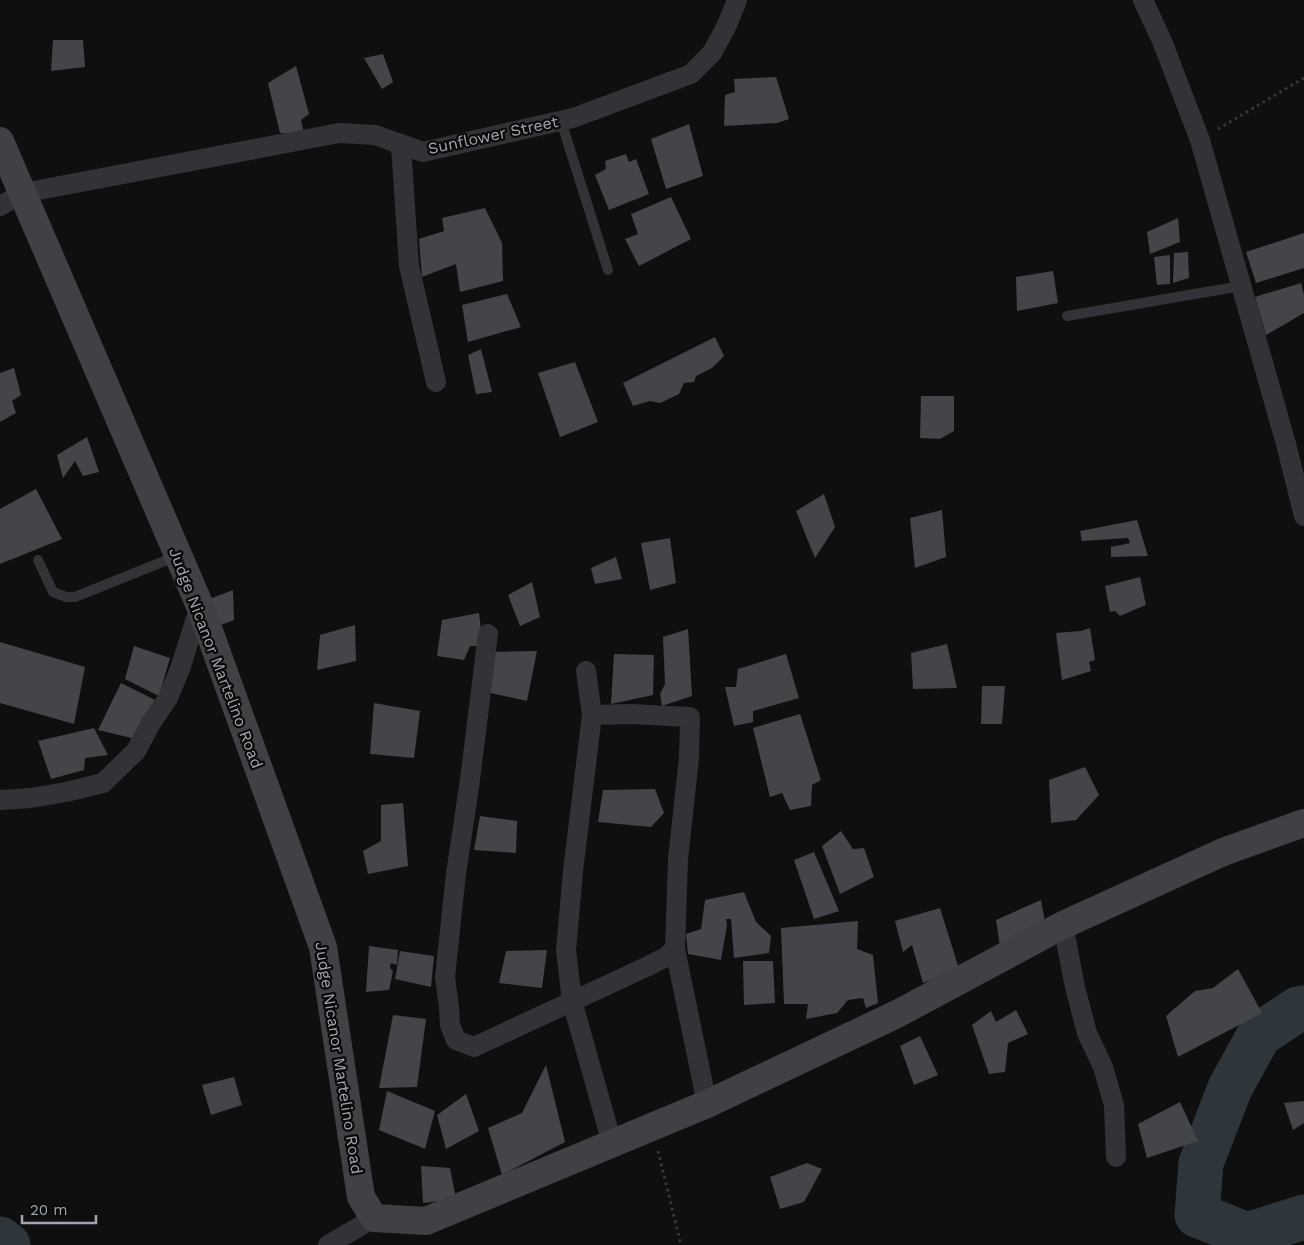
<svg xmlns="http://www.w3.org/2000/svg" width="1304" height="1245" font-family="'Work Sans',sans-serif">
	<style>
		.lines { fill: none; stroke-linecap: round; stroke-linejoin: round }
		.river { stroke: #2e363b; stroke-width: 45 }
		.building { fill: #434548 }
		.path { stroke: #36383b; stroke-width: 3; stroke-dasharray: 2.5 4; stroke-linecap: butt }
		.lane { stroke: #323336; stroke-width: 10 }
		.street { stroke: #323336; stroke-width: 20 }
		.secondary { stroke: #3f4144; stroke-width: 28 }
		.labels { text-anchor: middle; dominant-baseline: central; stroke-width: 4.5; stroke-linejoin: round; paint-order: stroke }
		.street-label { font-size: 16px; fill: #a2a7af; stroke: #0a0a0b }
	</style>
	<rect width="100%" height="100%" fill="#0f0f10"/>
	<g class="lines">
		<!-- river -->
		<g class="river">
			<path d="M1247,1235L1197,1215L1201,1163L1230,1088L1259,1035L1298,1009L1304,1008"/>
			<path d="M0,1239L8,1245"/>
			<path d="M1247,1245V1235L1304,1217"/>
		</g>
	</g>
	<!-- building -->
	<g class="building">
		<path d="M53,40H83L85,67L51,71Z"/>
		<path d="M383,54L393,82L382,89L364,58Z"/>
		<path d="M296,66L309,114L301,120L304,134L280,133L268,83Z"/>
		<path d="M776,77L789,119L777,123L724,126L725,95L735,92L734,79Z"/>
		<path d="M689,124L703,176L666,189L651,139Z"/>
		<path d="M626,154L629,162L636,159L649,194L609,210L595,175L606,169L605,161Z"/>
		<path d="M671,197L691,239L639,266L625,239L638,234L631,214Z"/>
		<path d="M485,208L502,243L503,281L460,292L456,264L422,277L419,239L444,231L442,218Z"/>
		<path d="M1178,218L1180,242L1150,254L1147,232Z"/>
		<path d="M1304,233V268L1256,283L1246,252Z"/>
		<path d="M1188,252L1189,278L1173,283L1174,253Z"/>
		<path d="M1170,255V284L1157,285L1154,257Z"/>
		<path d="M1053,271L1058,303L1017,311L1016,277Z"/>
		<path d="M1301,283L1304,295V313L1266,335L1255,297Z"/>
		<path d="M507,294L521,327L468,342L462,305Z"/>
		<path d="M715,337L724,356L712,368L696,376L694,382L684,383L679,394L660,403L650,401L633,406L623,383Z"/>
		<path d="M481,349L492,392L476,394L468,355Z"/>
		<path d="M575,362L598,422L560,437L538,373Z"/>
		<path d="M14,368L21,395L12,401L16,413L0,422V373Z"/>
		<path d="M921,396H954V431L940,439L920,438Z"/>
		<path d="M87,437L99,472L83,476L75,461L63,478L57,455Z"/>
		<path d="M36,489L62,539L0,564V509Z"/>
		<path d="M824,494L835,527L815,558L796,511Z"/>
		<path d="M942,510L946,557L915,568L910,518Z"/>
		<path d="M1137,520L1148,556L1111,557V547L1130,543L1128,538L1082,541L1080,531Z"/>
		<path d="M670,538L676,583L650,590L641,543Z"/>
		<path d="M616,557L622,579L595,584L591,568Z"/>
		<path d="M1140,577L1146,605L1120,616L1115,611L1110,612L1105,586Z"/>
		<path d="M532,582L540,617L520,626L508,595Z"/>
		<path d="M233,590L234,620L213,628L207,600Z"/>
		<path d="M479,613L483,646H470L464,660L437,656L442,620Z"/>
		<path d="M355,625L356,661L317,670L320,635Z"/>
		<path d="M1090,628L1095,660L1089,662L1091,671L1062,680L1056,633L1081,631Z"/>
		<path d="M688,629L692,696L662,706L660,694L665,684L663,637Z"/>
		<path d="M0,642L85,667L74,724L0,703Z"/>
		<path d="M947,644L957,688L913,689L911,653Z"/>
		<path d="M134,646L170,658L159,696L125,679Z"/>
		<path d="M537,651L527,701L486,692L490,652Z"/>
		<path d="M614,654L654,655L653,695L611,704Z"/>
		<path d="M786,654L799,698L753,711V722L734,726L725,687H736L738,669Z"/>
		<path d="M121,683L157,701L140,740L98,730Z"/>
		<path d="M982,686H1005L1002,724H981Z"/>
		<path d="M374,703L420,711L414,758L370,754Z"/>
		<path d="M800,714L821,780L812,785L811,806L790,810L782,793L770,797L753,728Z"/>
		<path d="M94,728L108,755L85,758L84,770L51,779L38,741Z"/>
		<path d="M1085,767L1099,795L1076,820L1051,823L1049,780Z"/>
		<path d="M655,789L664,813L651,827L598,822L603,790Z"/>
		<path d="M403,803L408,866L368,874L363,851L381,841V805Z"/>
		<path d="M480,816L517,821L516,853L474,850Z"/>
		<path d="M841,831L853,849L864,848L874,877L840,894L822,846Z"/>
		<path d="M814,852L839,911L814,919L794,860Z"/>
		<path d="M744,892L756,922L771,936L769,953L734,958L731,919H726L727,925L721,960L688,954L686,934L701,929L705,900Z"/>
		<path d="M1041,900L1046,928L1000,946L996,920Z"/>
		<path d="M940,908L959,969L923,983L912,945L903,952L895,921Z"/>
		<path d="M858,921L857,949L873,955L878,1003L866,1008L863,998L848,1000L837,1013L806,1019L808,1004H784L781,928Z"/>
		<path d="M369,946L398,950L397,965L391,963L390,968L393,971L389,990L366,992Z"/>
		<path d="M547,950L542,988L499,983L506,951Z"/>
		<path d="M400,951L434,956L431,987L395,979Z"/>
		<path d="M743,961H773L775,1003L744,1005Z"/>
		<path d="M1238,969L1262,1013L1178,1057L1166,1016L1195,991L1213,988Z"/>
		<path d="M1016,1010L1028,1034L1008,1043L1005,1072L989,1074L972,1025L991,1011L996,1022Z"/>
		<path d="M393,1015L426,1019L417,1087L379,1088Z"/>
		<path d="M920,1036L938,1075L914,1085L900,1046Z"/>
		<path d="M546,1065L565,1142L502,1175L488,1128L522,1113Z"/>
		<path d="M234,1077L242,1105L211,1115L202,1085Z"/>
		<path d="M387,1091L435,1111L425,1149L379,1130Z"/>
		<path d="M466,1094L479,1131L446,1149L437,1115Z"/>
		<path d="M1304,1101V1123L1293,1130L1284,1103Z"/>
		<path d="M1180,1102L1198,1141L1147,1158L1138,1124Z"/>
		<path d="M807,1163L822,1169L804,1202L780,1209L770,1177Z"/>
		<path d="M421,1166L450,1168L456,1199L423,1203Z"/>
	</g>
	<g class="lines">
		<!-- path -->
		<g class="path">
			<path d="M1218,129L1304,78"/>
			<path d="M658,1151L681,1245"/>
		</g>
		<!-- lane -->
		<g class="lane">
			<path d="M561,121L608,270"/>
			<path d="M1067,316L1241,286"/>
			<path d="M38,560L53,592L66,597H75L177,556"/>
		</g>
		<!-- street -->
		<g class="street">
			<path d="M1143,0L1162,41L1200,140L1286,444L1304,516"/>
			<path d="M401,145L409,266L436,382"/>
			<path d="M0,206L23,193L339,133L375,135L423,152L573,118L691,74L712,53L727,25L737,0"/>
			<path d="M488,634L470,780L456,874L445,977L449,1007L450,1025L456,1040L474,1047L646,967L666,957L675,949L678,859L689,758L690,717L630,714L592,715"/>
			<path d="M586,671L592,715L573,871L566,950L572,1001L612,1143"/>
			<path d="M0,800L31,798L66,792L103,783L136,751L151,723L168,698L180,669L200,606"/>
			<path d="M1063,925L1075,987L1087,1033L1103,1067L1114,1105L1116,1157"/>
			<path d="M675,949L707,1104"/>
			<path d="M328,1245L374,1218"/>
		</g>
		<!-- secondary -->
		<path class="secondary" d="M0,141L200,606L323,947L361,1197L374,1218L426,1221L707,1104L897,1014L1063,925L1223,852L1304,823"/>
	</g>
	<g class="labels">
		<!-- street labels -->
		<g class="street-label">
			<text transform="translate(493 135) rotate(-12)">Sunflower Street</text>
			<text transform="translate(216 658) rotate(69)">Judge Nicanor Martelino Road</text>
			<text transform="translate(339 1058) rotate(81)">Judge Nicanor Martelino Road</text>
		</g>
	</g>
	<!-- scale -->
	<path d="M22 1215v8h74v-8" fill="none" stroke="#a2a7af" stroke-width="2.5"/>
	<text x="30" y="1215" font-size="15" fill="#a2a7af" stroke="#0a0a0b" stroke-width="4" paint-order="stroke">20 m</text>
</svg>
